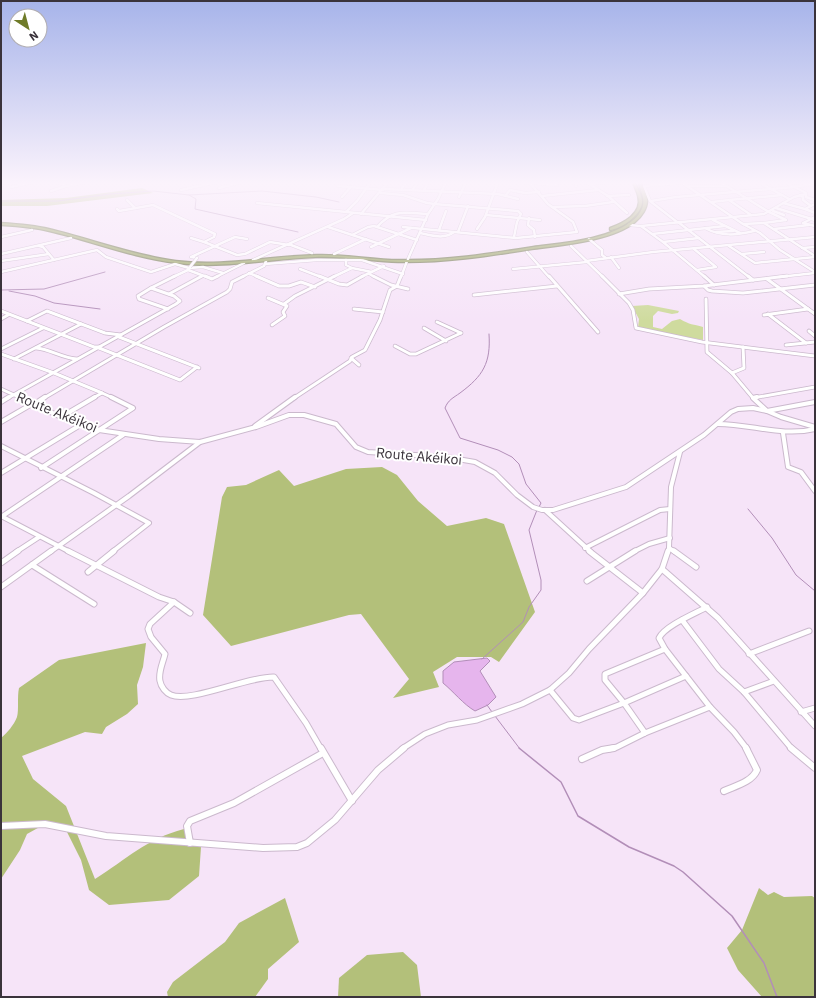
<svg xmlns="http://www.w3.org/2000/svg" width="816" height="998" font-family="'IBM Plex Sans',sans-serif">
	<style>
		.green { fill: #cfdb9e }
		.forest { fill: #b3c07a }
		.water { fill: #e6b5ed; stroke: #b28eb8 }
		.lines { fill: none; stroke-linecap: round; stroke-linejoin: round }
		.stream-far1 { stroke: #b28eb8; stroke-width: 1 }
		.stream { stroke: #b28eb8; stroke-width: 1.5 }
		.minor-far4-casing { stroke: #cbb9cd; stroke-width: 3.5 }
		.minor-far3-casing { stroke: #cbb9cd; stroke-width: 4.5 }
		.minor-far2-casing { stroke: #cbb9cd; stroke-width: 6 }
		.minor-far1-casing { stroke: #cbb9cd; stroke-width: 7 }
		.minor-casing { stroke: #cbb9cd; stroke-width: 8 }
		.highway-casing { stroke: #767c53; stroke-width: 2.5 }
		.minor-far4 { stroke: #fff; stroke-width: 2.5 }
		.minor-far3 { stroke: #fff; stroke-width: 3 }
		.minor-far2 { stroke: #fff; stroke-width: 4 }
		.minor-far1 { stroke: #fff; stroke-width: 5 }
		.minor { stroke: #fff; stroke-width: 6 }
		.highway { fill: #97a360; fill-rule: evenodd }
		.minor-bridge-casing { stroke: #cbb9cd; stroke-width: 3.5; stroke-linecap: butt }
		.minor-bridge { stroke: #fff; stroke-width: 2.5 }
		.labels { text-anchor: middle; dominant-baseline: central; stroke-width: 4; stroke-linejoin: round; paint-order: stroke }
		.street-label { font-size: 14px; fill: #3a333b; stroke: #fff }
	</style>
	<rect width="100%" height="100%" fill="#f6e4f8"/>
	<!-- green -->
	<path class="green" d="M648,305L679,311L678,313L672,314L658,311L653,316V327L662,329L672,321L680,319C690,325 693,324 703,327V340L638,328L639,319L632,306Z"/>
	<!-- forest -->
	<g class="forest">
		<path d="M142,188L153,193L47,206H1V200L66,198Z"/>
		<path d="M382,467L397,475L418,501L447,526L486,518L504,524L535,612L499,662L491,657H457L433,672L439,687L393,698L409,679L361,614L349,615L231,646L203,615L222,497L227,487L246,485L279,470L294,486L346,469Z"/>
		<path d="M146,643L143,667L137,685L138,704L127,714L106,727L102,734L85,732L22,756L33,779L66,806L95,879C127,859 146,839 184,829L201,847L199,876L169,900L109,905L89,890L81,860L65,828L45,824L27,834L20,850L1,879V738C7,733 14,725 17,717C19,710 17,697 19,688L59,660Z"/>
		<path d="M759,888L768,895L774,892L784,897L812,896L815,898V997H762L738,970L727,948L742,930Z"/>
		<path d="M285,898L299,942L268,969V979L255,997H168L167,992L173,982L225,942L239,923Z"/>
		<path d="M403,952L417,965L421,997H338L339,978L367,955Z"/>
	</g>
	<!-- water -->
	<path class="water" d="M487,658L490,661L480,671L496,697L488,705L475,711C463,704 454,692 443,683V671L454,662Z"/>
	<g class="lines">
		<!-- stream-far1 -->
		<g class="stream-far1">
			<path d="M189,195L196,199L195,209L298,232"/>
			<path d="M1,201H58L110,194L153,191L189,195L262,191L316,197L339,202"/>
			<path d="M1,290L44,289L105,272"/>
			<path d="M9,291L35,296L54,303L100,309"/>
			<path d="M489,334C491,363 483,376 460,393C453,398 448,400 445,408L460,438L498,450L512,457L519,464L526,484L541,503L539,507"/>
			<path d="M748,509L772,538L796,575L815,591"/>
			<path d="M482,659L523,622L529,607L541,590V580L529,530L537,510"/>
			<path d="M487,705L492,712"/>
			<path d="M495,716L520,749"/>
		</g>
		<!-- stream -->
		<path class="stream" d="M519,748L561,782L578,816L629,847L674,866L683,872L732,916L764,963L777,997"/>
		<defs>
			<g id="minor-far4">
				<path d="M520,182L557,185"/>
				<path d="M586,182L608,196L627,213"/>
				<path d="M613,182H618"/>
				<path d="M681,182L743,224L760,233L780,250L815,272"/>
				<path d="M720,182L769,212L786,220"/>
				<path d="M758,182L782,195"/>
				<path d="M785,182L806,193V197L815,200"/>
				<path d="M2,183L9,182"/>
				<path d="M591,184L610,182"/>
				<path d="M66,186L87,182"/>
				<path d="M338,186L383,190"/>
				<path d="M576,186L577,182"/>
				<path d="M689,186H726"/>
				<path d="M795,186L811,185L807,182"/>
				<path d="M11,187L34,182"/>
				<path d="M219,188L242,182"/>
				<path d="M402,188L407,182"/>
				<path d="M384,189L498,194L518,199"/>
				<path d="M413,189L418,182"/>
				<path d="M181,190L217,182"/>
				<path d="M424,190L428,182"/>
				<path d="M51,191L66,186L57,182"/>
				<path d="M381,193L403,195L427,203L435,204"/>
				<path d="M800,195L803,197V200L811,206"/>
				<path d="M505,196L510,190L525,193L539,192"/>
				<path d="M542,196L598,190"/>
				<path d="M607,196L629,195"/>
				<path d="M342,197L350,188"/>
				<path d="M459,197L466,182"/>
				<path d="M127,200L135,208"/>
				<path d="M651,201L676,197L795,187"/>
				<path d="M712,202L729,200"/>
				<path d="M257,203L426,220"/>
				<path d="M783,203L805,209"/>
				<path d="M434,204L518,211L521,214L517,222L514,237"/>
				<path d="M815,204L805,209L815,213"/>
				<path d="M552,207L585,206L613,202"/>
				<path d="M776,208L815,220"/>
				<path d="M117,209L119,211L153,205L215,234L214,237L204,242L237,255L245,254L270,242L289,245"/>
				<path d="M773,211L784,215"/>
				<path d="M346,212L357,201L371,182"/>
				<path d="M361,214L388,182"/>
				<path d="M486,215L519,218"/>
				<path d="M751,215L729,200L782,195L789,199"/>
				<path d="M815,217L803,223L815,226"/>
				<path d="M519,218L540,220"/>
				<path d="M529,218L528,225L534,230L535,237"/>
				<path d="M713,220L740,233"/>
				<path d="M786,220L764,223L815,256"/>
				<path d="M677,222L650,201L644,186L691,182"/>
				<path d="M678,222L749,277"/>
				<path d="M743,224L764,223"/>
				<path d="M629,225L641,226L764,214L794,197L806,194"/>
				<path d="M641,226L663,242L705,277"/>
				<path d="M328,227L389,247"/>
				<path d="M377,227C394,208 405,213 428,214"/>
				<path d="M403,227L516,238L577,232L573,222L548,204L530,183"/>
				<path d="M705,228C721,237 737,235 754,231"/>
				<path d="M477,229L485,217L498,182"/>
				<path d="M774,229L809,225"/>
				<path d="M439,230L446,211"/>
				<path d="M458,232L468,206"/>
				<path d="M716,232L733,231"/>
				<path d="M420,233C431,235 444,240 454,232"/>
				<path d="M652,234L725,226"/>
				<path d="M352,235L368,227L374,226L417,240"/>
				<path d="M1,237L32,230"/>
				<path d="M191,238L204,242"/>
				<path d="M589,239L602,250V255L606,258"/>
				<path d="M663,242L699,238"/>
				<path d="M291,245L312,253"/>
				<path d="M39,246L43,247L54,260"/>
				<path d="M571,246L603,277"/>
				<path d="M729,246L755,263L815,257"/>
				<path d="M371,247L411,228"/>
				<path d="M802,248L815,247"/>
				<path d="M694,249L716,267L697,270"/>
				<path d="M527,252L549,277"/>
				<path d="M1,254L71,238"/>
				<path d="M334,254L366,239"/>
				<path d="M742,254L764,252"/>
				<path d="M611,257L619,268"/>
				<path d="M197,258L191,257L235,237L247,239"/>
				<path d="M408,259L428,214L438,199L446,182"/>
				<path d="M253,260L344,219L353,213"/>
				<path d="M346,260H362L403,274"/>
				<path d="M1,261L49,254"/>
				<path d="M586,261L653,252L815,237"/>
				<path d="M265,264L317,260H346V265L352,268L372,272"/>
				<path d="M189,269L188,270L207,277"/>
				<path d="M300,269L321,277"/>
				<path d="M513,269L587,262"/>
				<path d="M1,272L97,250L106,257L151,272L175,264L189,268L203,267L223,273"/>
				<path d="M249,273L259,277"/>
				<path d="M369,274L375,277"/>
				<path d="M173,277L188,270"/>
				<path d="M200,277L202,276"/>
				<path d="M216,277L244,263"/>
				<path d="M242,277L264,266L266,261"/>
				<path d="M333,277L352,268"/>
				<path d="M361,277L384,266"/>
				<path d="M401,277L407,261"/>
				<path d="M779,277L815,273"/>
			</g>
			<g id="minor-far3">
				<path d="M205,276L212,279L218,276"/>
				<path d="M256,276L279,286H289L301,282L315,287"/>
				<path d="M319,276L339,284L347,285L363,276"/>
				<path d="M373,276L391,285L408,289"/>
				<path d="M549,276L598,332"/>
				<path d="M602,276L629,303L633,310L636,328L702,342L815,356"/>
				<path d="M704,276L714,285"/>
				<path d="M748,276L753,280"/>
				<path d="M767,279L815,314"/>
				<path d="M704,286L708,290L712,291L743,293L815,285"/>
				<path d="M151,288L138,296L139,299L168,309"/>
				<path d="M169,294L202,276"/>
				<path d="M619,294L649,289L704,286L787,276"/>
				<path d="M474,295L557,286"/>
				<path d="M268,298L287,306L283,312L285,316L272,325"/>
				<path d="M706,299L707,352L732,373L753,398"/>
				<path d="M284,304L295,296L335,276"/>
				<path d="M354,309L383,312"/>
				<path d="M1,311L94,347H100"/>
				<path d="M768,314L806,343"/>
				<path d="M764,315L808,309"/>
				<path d="M1,319L8,315"/>
				<path d="M27,321L47,311L105,333L121,335"/>
				<path d="M437,322L461,333"/>
				<path d="M424,328L446,341"/>
				<path d="M809,331L815,336"/>
				<path d="M119,337L199,368"/>
				<path d="M786,345L815,342"/>
				<path d="M395,346L410,354H416L461,333"/>
				<path d="M36,348C50,349 62,358 77,359"/>
				<path d="M99,348L180,380L197,367"/>
				<path d="M1,349L43,328"/>
				<path d="M1,354L54,373L102,393L93,398"/>
				<path d="M351,358L359,365"/>
				<path d="M14,359L81,324"/>
				<path d="M732,373L744,368L743,347"/>
				<path d="M1,389L21,398"/>
				<path d="M102,393L113,398"/>
				<path d="M8,398L176,304L180,301L174,296L151,288L175,276"/>
				<path d="M44,398L164,327L227,292L230,289L232,282L244,276"/>
				<path d="M294,398L350,361L352,357L365,350L380,320L390,290L397,286L401,276"/>
				<path d="M753,398L815,387"/>
			</g>
			<g id="minor-far2">
				<path d="M19,397L61,417L99,430L159,439L200,442L256,427L289,415H304L336,424L356,447L368,452L446,457L475,462L495,473L517,495L533,507L542,510H553L626,487L704,435L731,412L738,409L753,408L767,411L781,417L815,427"/>
				<path d="M757,397L753,398L766,410"/>
				<path d="M1,402L9,397"/>
				<path d="M33,405L45,397"/>
				<path d="M767,411L815,402"/>
				<path d="M61,417L95,397"/>
				<path d="M1,422L32,404"/>
				<path d="M718,424C751,424 782,437 815,429"/>
				<path d="M255,426L295,397"/>
				<path d="M783,433L788,467L801,472L815,491"/>
				<path d="M1,446L94,493L149,523L112,552"/>
				<path d="M41,468L133,408L111,397"/>
				<path d="M1,473L82,424"/>
				<path d="M545,510L591,552"/>
				<path d="M1,516L70,552"/>
				<path d="M1,517L123,435"/>
				<path d="M585,548L660,510L670,509"/>
				<path d="M669,548L675,552"/>
				<path d="M16,552L39,537"/>
				<path d="M50,552L129,496L200,442"/>
				<path d="M633,552L649,544L670,538"/>
				<path d="M668,552L669,548L671,487L680,452"/>
			</g>
			<g id="minor-far1">
				<path d="M68,551L159,597L174,602L190,613"/>
				<path d="M589,551L643,593"/>
				<path d="M674,551L696,567"/>
				<path d="M1,563L18,551"/>
				<path d="M32,565L94,604"/>
				<path d="M662,569L718,618L815,726"/>
				<path d="M88,572L114,551"/>
				<path d="M587,581L635,551"/>
				<path d="M1,587L51,551"/>
				<path d="M174,602L150,624L148,629L151,637L165,654C163,663 158,672 160,681C161,687 166,693 171,695C191,703 249,676 274,677L306,723L321,749"/>
				<path d="M707,607C694,614 665,626 659,638L665,649L710,707L734,732L747,749"/>
				<path d="M682,620L719,669L744,692L792,749"/>
				<path d="M749,654L809,631"/>
				<path d="M550,690L573,718L579,720L624,703L605,680V674L665,649"/>
				<path d="M744,692L774,681"/>
				<path d="M801,712L815,708"/>
				<path d="M645,733L624,703L686,676"/>
				<path d="M402,749L425,734L448,725L477,720L522,704L550,690L569,673L589,649L643,593L662,569L668,551"/>
				<path d="M609,749L617,747L645,733L710,707"/>
			</g>
			<g id="minor">
				<path d="M321,748L352,801"/>
				<path d="M791,748L815,768"/>
				<path d="M582,759L602,750L614,748"/>
				<path d="M724,791C735,786 752,782 757,770L746,748"/>
				<path d="M1,826L45,824L106,836L263,848L297,847L307,843L335,820L378,770L404,748"/>
				<path d="M190,843L187,826L190,821L234,803L323,753"/>
			</g>
			<g id="highway">
				<path d="M633,182H635C637,189 643,196 642,203C641,215 621,229 610,230V228C623,223 643,214 638,196C637,191 634,187 633,182Z"/>
				<path d="M639,182H641C643,188 646,193 647,199C648,208 641,217 635,222C612,241 561,245 532,249C488,256 443,263 398,262C370,261 343,256 315,257C269,259 223,269 177,263C133,258 92,241 49,231C33,227 17,226 1,225V223C17,224 33,225 49,229C91,239 132,255 176,261C223,267 270,256 317,255C344,254 372,260 399,260C444,261 489,254 533,247C562,243 608,240 632,221C639,216 645,207 643,198C642,192 639,187 639,182Z"/>
			</g>
		</defs>
		<!-- minor-far4 casing -->
		<use href="#minor-far4" class="minor-far4-casing"/>
		<!-- minor-far3 casing -->
		<use href="#minor-far3" class="minor-far3-casing"/>
		<!-- minor-far2 casing -->
		<use href="#minor-far2" class="minor-far2-casing"/>
		<!-- minor-far1 casing -->
		<use href="#minor-far1" class="minor-far1-casing"/>
		<!-- minor casing -->
		<use href="#minor" class="minor-casing"/>
		<!-- highway casing -->
		<use href="#highway" class="highway-casing"/>
		<!-- minor-far4 -->
		<use href="#minor-far4" class="minor-far4"/>
		<!-- minor-far3 -->
		<use href="#minor-far3" class="minor-far3"/>
		<!-- minor-far2 -->
		<use href="#minor-far2" class="minor-far2"/>
		<!-- minor-far1 -->
		<use href="#minor-far1" class="minor-far1"/>
		<!-- minor -->
		<use href="#minor" class="minor"/>
		<!-- highway -->
		<use href="#highway" class="highway"/>
		<defs>
			<path id="minor-bridge" d="M190,267L197,258"/>
		</defs>
		<!-- minor-bridge casing -->
		<use href="#minor-bridge" class="minor-bridge-casing"/>
		<!-- minor-bridge -->
		<use href="#minor-bridge" class="minor-bridge"/>
	</g>
	<!-- sky -->
	<linearGradient id="sky" x2="0" y2="1"><stop stop-color="#a7b4ea"/><stop offset="0.57" stop-color="#fbf3fc"/><stop offset="1" stop-color="#fbf3fc" stop-opacity="0"/></linearGradient>
	<rect width="816" height="321" fill="url(#sky)"/>
	<g class="labels">
		<!-- street labels -->
		<g class="street-label">
			<text transform="translate(57 412) rotate(22)">Route Akéikoi</text>
			<text transform="translate(419 456) rotate(5)">Route Akéikoi</text>
		</g>
	</g>
	<!-- border -->
	<rect width="816" height="998" fill="none" stroke="#3a333b" stroke-width="4"/>
	<!-- north arrow -->
	<g transform="translate(28 28) rotate(144)"><circle r="19" fill="#ffffff" stroke="#b0adb1"/>
	<path d="M0-3L7 15L0 10L-7 15Z" fill="#6f7b28"/>
	<text y="-6" font-size="11" font-weight="bold" text-anchor="middle" fill="#3a333b">N</text>
	</g>
</svg>
